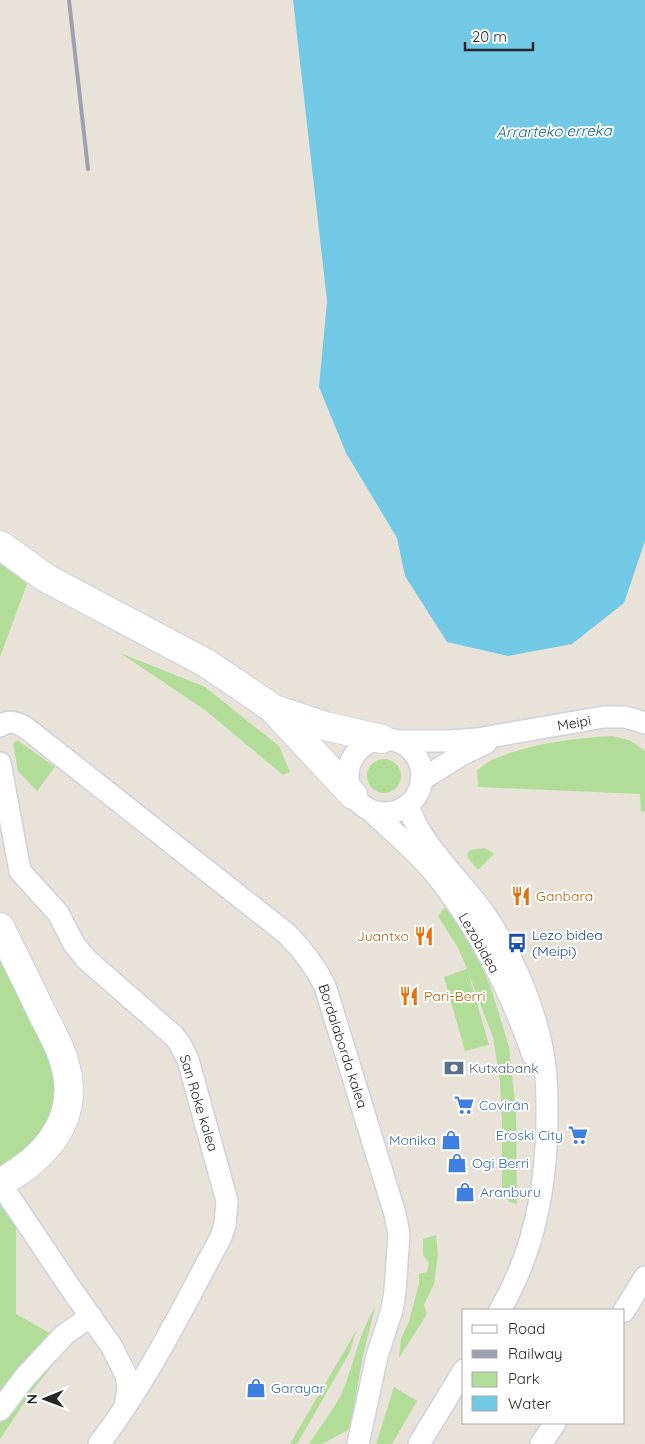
<svg xmlns="http://www.w3.org/2000/svg" width="645" height="1444" font-family="Quicksand,sans-serif">
	<style>
		.green { fill: #b1dd99 }
		.water { fill: #72c9e5 }
		.lines { fill: none; stroke-linecap: round; stroke-linejoin: round }
		.street-casing { stroke: #cfd2e0; stroke-width: 24 }
		.secondary-casing { stroke: #cfd2e0; stroke-width: 30 }
		.street { stroke: #fff; stroke-width: 21 }
		.secondary { stroke: #fff; stroke-width: 28 }
		.rail { stroke: #9da0b1; stroke-width: 4 }
		.labels { text-anchor: middle; dominant-baseline: central; stroke-width: 4; stroke-linejoin: round; paint-order: stroke }
		.street-label { font-size: 14px; fill: #272727; stroke: #fff }
		.food-label { font-size: 14px; fill: #c56008; stroke: #fff; text-anchor: start }
		.transit-label { font-size: 14px; fill: #164399; stroke: #fff; text-anchor: start }
		.service-label { font-size: 14px; fill: #4e5e75; stroke: #fff; text-anchor: start }
		.shop-label { font-size: 14px; fill: #366cbe; stroke: #fff; text-anchor: start }
		.water-label { font-size: 15px; font-style: italic; fill: #16668d; stroke: #fff }
	</style>
	<rect width="100%" height="100%" fill="#e9e2d9"/>
	<!-- green -->
	<g class="green">
		<path d="M0,563L27,584L0,657Z"/>
		<path d="M120,653L205,687L279,746L290,772L283,775L205,710Z"/>
		<path d="M613,736L631,741L645,751V812L641,811L640,794L478,787L477,770C483,766 490,760 497,758C533,743 574,738 613,736Z"/>
		<path d="M17,740L55,767L37,791L18,771L13,744Z"/>
		<circle cx="384" cy="776" r="17"/>
		<path d="M485,848L494,854L478,870L468,858L467,853L471,850Z"/>
		<path d="M445,907L472,944L491,988L509,1047L516,1112L517,1204L509,1202L502,1188V1120L500,1081L493,1037L468,972L489,1045L465,1051L444,977L467,969L458,948L438,916Z"/>
		<path d="M0,927L58,1045L63,1120L16,1173V1314L69,1344L33,1390L0,1439Z"/>
		<path d="M436,1235L438,1254L434,1284L424,1305L427,1314L399,1358L401,1339L409,1321L419,1284V1274L427,1272L429,1263L423,1255V1239Z"/>
		<path d="M375,1308L363,1355L350,1429L322,1444H309C319,1428 332,1412 341,1395C354,1366 358,1334 375,1308Z"/>
		<path d="M356,1331L350,1352L297,1444H290Z"/>
		<path d="M394,1387L417,1401L392,1444H376Z"/>
	</g>
	<!-- water -->
	<path class="water" d="M293,0H645V541L624,603L572,644L508,656L447,642L405,576L397,538L346,453L319,387L327,301Z"/>
	<g class="lines">
		<defs>
			<g id="street">
				<path d="M0,726C16,713 36,737 49,746L287,934C303,950 315,966 325,986L395,1214L399,1234L395,1291L392,1310L377,1356L358,1444"/>
				<circle cx="385" cy="776" r="37"/>
				<path d="M397,741H450L477,739L604,717H625L645,723"/>
				<path d="M0,763L20,871L58,913L74,944L86,959L174,1036L180,1044L188,1060L227,1201L225,1225L221,1237C183,1307 148,1380 99,1444"/>
				<path d="M421,780L461,755L486,743"/>
				<path d="M408,805C420,845 462,881 486,916C511,954 531,998 541,1043C546,1064 547,1085 547,1107C548,1177 536,1249 500,1310"/>
				<path d="M371,811C393,832 418,852 437,876C478,928 511,992 533,1055"/>
				<path d="M0,1183L67,1283L112,1347L126,1375L128,1389L125,1407"/>
				<path d="M624,1311L645,1277"/>
				<path d="M0,1410L26,1376L64,1335L91,1316"/>
				<path d="M419,1444L464,1370"/>
				<path d="M541,1444L555,1423"/>
			</g>
			<g id="secondary">
				<path d="M0,545L46,578L206,663L271,707L353,795"/>
				<path d="M277,710L325,726L382,739"/>
				<path d="M0,927C13,954 27,981 40,1009C48,1026 59,1043 64,1061C82,1118 47,1157 0,1183"/>
			</g>
		</defs>
		<!-- street casing -->
		<use href="#street" class="street-casing"/>
		<!-- secondary casing -->
		<use href="#secondary" class="secondary-casing"/>
		<!-- street -->
		<use href="#street" class="street"/>
		<!-- secondary -->
		<use href="#secondary" class="secondary"/>
		<!-- rail -->
		<path class="rail" d="M69,0L88,169"/>
	</g>
	<!-- icons -->
	<defs>
		<symbol id="restaurant-bare" viewBox="-9 -9 18 18"><path d="M-5-6h1v4h1v-4h1v4h1v-4h1v5L-1.5 .5V6h-2V.5L-5-1ZM5-6V6H3V1.5H1.5Q1.5-4 5-6Z" fill="#e8710a" stroke="#fff" stroke-width="2.5" paint-order="stroke"/></symbol>
		<symbol id="bus-bare" viewBox="-9 -9 18 18"><path d="M-5-6H5V4H4V6H2V4H-2V6H-4V4H-5ZM-3.5-4V0h7V-4ZM-3.5 1.2v1.5H-2V1.2ZM2 1.2v1.5H3.5V1.2Z" fill="#1a4fb4" stroke="#fff" stroke-width="2.5" paint-order="stroke"/></symbol>
		<symbol id="bank-bare" viewBox="-9 -9 18 18"><path d="M-6-4H6V4H-6ZM0-2.3a2.3 2.3 0 1 0 0 4.6a2.3 2.3 0 1 0 0-4.6Z" fill="#5c6f8a" stroke="#fff" stroke-width="2.5" paint-order="stroke"/></symbol>
		<symbol id="supermarket-bare" viewBox="-9 -9 18 18"><path d="M-6-5.5h2.5l.6 2H6L4.5 2H-2.5L-4.4-4H-6ZM-1.5 3.2a1.3 1.3 0 1 0 .1 0ZM3 3.2a1.3 1.3 0 1 0 .1 0Z" fill="#3f7fe0" stroke="#fff" stroke-width="2.5" paint-order="stroke"/></symbol>
		<symbol id="shop-bare" viewBox="-9 -9 18 18"><path d="M-5-2.5h2.3a2.7 3.5 0 0 1 5.4 0H5L5.5 6h-11ZM-1.5-2.5h3a1.5 2.3 0 0 0-3 0Z" fill="#3f7fe0" stroke="#fff" stroke-width="2.5" paint-order="stroke"/></symbol>
	</defs>
	<g fill-rule="evenodd">
		<use href="#restaurant-bare" x="507" y="882" width="28" height="28"/>
		<use href="#restaurant-bare" x="410" y="922" width="28" height="28"/>
		<use href="#bus-bare" x="503" y="929" width="28" height="28"/>
		<use href="#restaurant-bare" x="395" y="982" width="28" height="28"/>
		<use href="#bank-bare" x="440" y="1054" width="28" height="28"/>
		<use href="#supermarket-bare" x="450" y="1091" width="28" height="28"/>
		<use href="#supermarket-bare" x="564" y="1121" width="28" height="28"/>
		<use href="#shop-bare" x="437" y="1126" width="28" height="28"/>
		<use href="#shop-bare" x="443" y="1149" width="28" height="28"/>
		<use href="#shop-bare" x="451" y="1178" width="28" height="28"/>
		<use href="#shop-bare" x="242" y="1374" width="28" height="28"/>
	</g>
	<g class="labels">
		<!-- street labels -->
		<g class="street-label">
			<text transform="translate(574 723) rotate(-10)">Meipi</text>
			<text transform="translate(479 943) rotate(60)">Lezobidea</text>
			<text transform="translate(343 1046) rotate(72)">Bordalaborda kalea</text>
			<text transform="translate(199 1103) rotate(73)">San Roke kalea</text>
		</g>
		<!-- food labels -->
		<g class="food-label">
			<text x="536" y="896">Ganbara</text>
			<text x="409" y="936" text-anchor="end">Juantxo</text>
			<text x="424" y="996">Pari-Berri</text>
		</g>
		<!-- transit labels -->
		<g class="transit-label">
			<text x="532" y="935">Lezo bidea<tspan x="532" dy="16">(Meipi)</tspan></text>
		</g>
		<!-- service labels -->
		<g class="service-label">
			<text x="469" y="1068">Kutxabank</text>
		</g>
		<!-- shop labels -->
		<g class="shop-label">
			<text x="479" y="1105">Covirán</text>
			<text x="563" y="1135" text-anchor="end">Eroski City</text>
			<text x="436" y="1140" text-anchor="end">Monika</text>
			<text x="472" y="1163">Ogi Berri</text>
			<text x="480" y="1192">Aranburu</text>
			<text x="271" y="1388">Garayar</text>
		</g>
		<!-- water labels -->
		<g class="water-label">
			<text transform="translate(554 131) rotate(-1)">Arrarteko erreka</text>
		</g>
	</g>
	<!-- legend -->
	<rect x="462" y="1309" width="162" height="115" fill="#ffffff" stroke="#a9a9a9"/>
	<rect x="472" y="1325" width="25" height="8" fill="#ffffff" stroke="#a9a9a9"/>
	<text x="508" y="1334" font-size="15" fill="#272727">Road</text>
	<rect x="472" y="1350" width="25" height="8" fill="#9da0b1" stroke="#a9a9a9"/>
	<text x="508" y="1359" font-size="15" fill="#272727">Railway</text>
	<rect x="472" y="1372" width="25" height="15" fill="#b1dd99" stroke="#a9a9a9"/>
	<text x="508" y="1384" font-size="15" fill="#272727">Park</text>
	<rect x="472" y="1396" width="25" height="15" fill="#72c9e5" stroke="#a9a9a9"/>
	<text x="508" y="1409" font-size="15" fill="#272727">Water</text>
	<!-- north arrow -->
	<g transform="translate(45 1399) rotate(269)" stroke="#ffffff" stroke-width="4" paint-order="stroke">
	<path d="M0-4L9 19L0 12L-9 19Z" fill="#272727"/>
	<text y="-8" font-size="14" font-weight="bold" text-anchor="middle" fill="#272727">N</text>
	</g>
	<!-- scale -->
	<path d="M465 42v8h68v-8" fill="none" stroke="#272727" stroke-width="2.5"/>
	<text x="472" y="42" font-size="15" fill="#272727" stroke="#ffffff" stroke-width="4" paint-order="stroke">20 m</text>
</svg>
